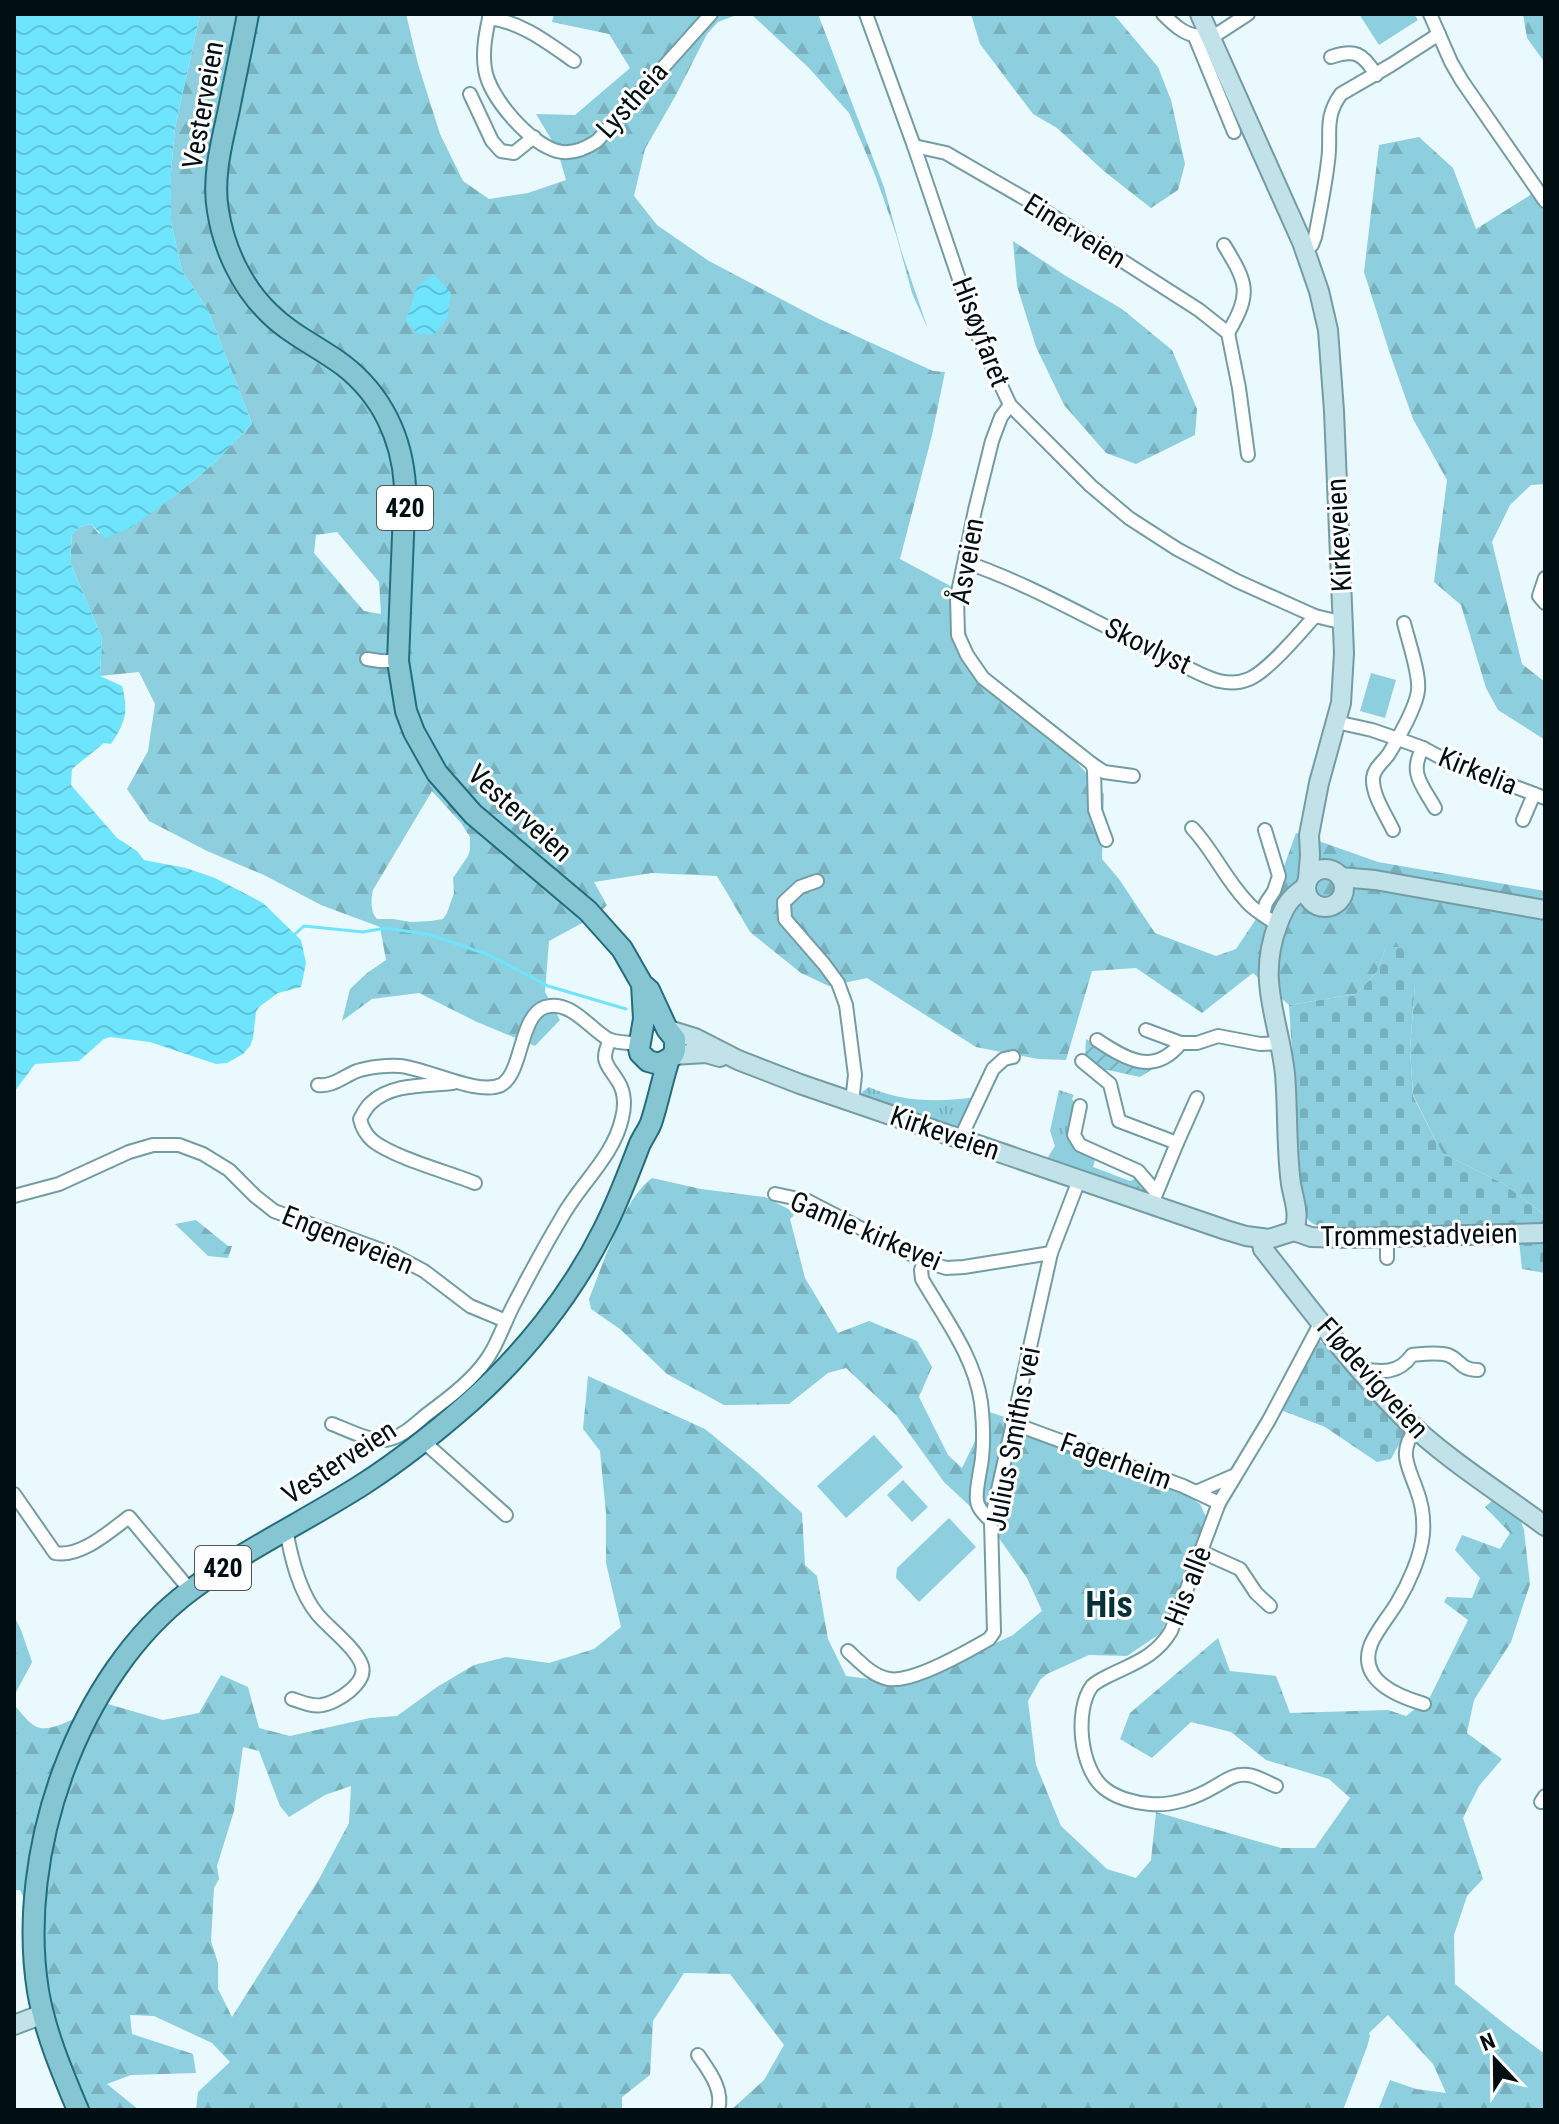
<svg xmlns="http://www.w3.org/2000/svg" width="1559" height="2124" font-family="'Roboto Condensed',sans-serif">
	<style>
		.grass { fill: url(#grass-tufts) }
		.forest { fill: url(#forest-firs); fill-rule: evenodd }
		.cemetery { fill: url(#cemetery-stones) }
		.garden { fill: url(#garden-furrows) }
		.pitch { fill: #8dcfde }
		.water { fill: url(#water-waves) }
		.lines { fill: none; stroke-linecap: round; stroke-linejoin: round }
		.stream { stroke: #6fe4fd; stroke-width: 3 }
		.minor-casing { stroke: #739ca5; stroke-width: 16 }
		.secondary-casing { stroke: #739ca5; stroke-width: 22 }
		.primary-casing { stroke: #236d7c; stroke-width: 24 }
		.minor { stroke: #fff; stroke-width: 12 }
		.secondary { stroke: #c2e2e9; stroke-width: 18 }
		.primary { stroke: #86c6d3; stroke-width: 20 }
		.labels { text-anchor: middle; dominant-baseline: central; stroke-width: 6; stroke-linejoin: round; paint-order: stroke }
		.shield { fill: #fff; stroke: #4e5759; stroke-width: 2 }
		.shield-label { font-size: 26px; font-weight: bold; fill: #020f12 }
		.street-label { font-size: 28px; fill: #020f12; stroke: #fff }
		.district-label { font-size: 36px; font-weight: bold; fill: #073139; stroke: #fff }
	</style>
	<defs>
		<pattern id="grass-tufts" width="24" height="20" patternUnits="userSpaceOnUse" patternTransform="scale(2)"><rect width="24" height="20" fill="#8dcfde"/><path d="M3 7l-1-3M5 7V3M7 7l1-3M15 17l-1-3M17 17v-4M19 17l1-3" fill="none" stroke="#78b1bd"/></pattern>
		<pattern id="forest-firs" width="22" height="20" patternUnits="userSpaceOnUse" patternTransform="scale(2)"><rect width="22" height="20" fill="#8dcfde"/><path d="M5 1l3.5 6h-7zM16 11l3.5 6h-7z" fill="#78b1bd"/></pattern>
		<pattern id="cemetery-stones" width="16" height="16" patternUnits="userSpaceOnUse" patternTransform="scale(2)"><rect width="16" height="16" fill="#8dcfde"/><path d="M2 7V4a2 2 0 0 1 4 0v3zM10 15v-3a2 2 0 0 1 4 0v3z" fill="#78b1bd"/></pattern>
		<pattern id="garden-furrows" width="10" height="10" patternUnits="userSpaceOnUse" patternTransform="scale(2)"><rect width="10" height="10" fill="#8dcfde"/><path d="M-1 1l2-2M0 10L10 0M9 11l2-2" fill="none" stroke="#78b1bd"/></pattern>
		<pattern id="water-waves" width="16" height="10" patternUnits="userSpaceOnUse" patternTransform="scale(2)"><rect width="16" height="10" fill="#6fe4fd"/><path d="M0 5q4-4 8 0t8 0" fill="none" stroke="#5ec2d8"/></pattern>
	</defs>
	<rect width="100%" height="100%" fill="#e9f9fd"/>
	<!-- grass -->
	<g class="grass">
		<path d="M869,1087C904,1103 940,1102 978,1097L962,1133L863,1098L862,1092Z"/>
		<path d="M1059,1090L1074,1095L1072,1099L1077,1106L1072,1131L1096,1157L1093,1167L1130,1181L1137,1178L1148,1189L1147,1193L1045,1162L1055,1146L1050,1131Z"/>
	</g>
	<!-- forest -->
	<g class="forest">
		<path d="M200,14H406L418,64L440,134L463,181L489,199L528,193L566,180L557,149L536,114L575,115L630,68L609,34L552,22L554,14H739L718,22L707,34L676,95L645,149L634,196L657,225L709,261L819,319L933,371L945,372L932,435L900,559L958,590L971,656L1014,704L1063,746L1104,794L1102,859L1119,879L1155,933L1216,956L1236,949L1276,889L1296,833L1378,862L1545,891V1215L1502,1183L1442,1153L1413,1095L1410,1049L1415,984L1386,947L1377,972L1356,994L1289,1005L1253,973L1202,1013L1136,968L1092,971L1066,1060L1038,1059L976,1047L867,978L829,986L801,973L750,932L717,876L652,873L594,882L607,905L597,915L549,941L545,992L560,1020L535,1046L477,1022L419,993L372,999L342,1021L350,989L367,973L386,960L380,927L321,905L264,875L207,851L149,821L127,789L148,751L155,704L139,672L100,676L102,638L70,562L72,534L80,527L91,524L99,534L173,497L212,465L252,424L208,310L182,271L171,222V172L175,128ZM337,532L379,582L381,614L364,611L314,553L316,535ZM432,791L461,823L470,837V850L468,856L453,878L454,893L447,913L443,919L431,921L411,922L393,919H377C370,912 371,898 373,890Z"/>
		<path d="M751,14H818L884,187L901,250L928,329L912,293L896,234L874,172L849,113L809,68Z"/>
		<path d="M971,14H1111L1116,17L1158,67L1171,100L1185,164L1178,190L1151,208L1105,172L1057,128L1033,114L980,44Z"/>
		<path d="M1523,14H1545V63L1527,38Z"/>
		<path d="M1419,137L1453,168L1476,229L1532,194L1545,210V484L1531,485L1510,505L1492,542L1522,664L1545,682V740L1498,710L1486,688L1461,605L1434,582L1447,480L1413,419L1390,354L1364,272L1379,145Z"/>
		<path d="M1013,241L1066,276L1122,309L1172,350L1197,409L1195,435L1136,464L1106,453L1064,405L1036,347L1017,286Z"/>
		<path d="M652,1178L701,1189L765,1197L796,1213L790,1219L805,1278L838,1333L869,1321L917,1341L932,1367L919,1397L948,1455L962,1468L989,1412L1036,1427L1159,1476L1200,1504L1208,1521L1161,1633L1127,1656L1089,1655L1047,1674L1040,1680L1028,1701L1036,1765L1061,1826L1107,1869L1136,1878L1151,1860L1156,1812L1281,1848H1315L1350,1798L1329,1779L1266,1760L1231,1732L1191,1722L1152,1758L1120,1739L1130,1713L1218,1638L1230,1671L1276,1676L1290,1713L1388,1710L1406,1716L1430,1697L1468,1620L1444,1602L1447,1597L1472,1598L1480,1578L1455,1550L1462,1535L1500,1549L1510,1533L1485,1507L1494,1499L1519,1516L1524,1530L1530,1584L1511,1642L1474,1700L1467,1733L1502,1759L1479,1786L1463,1818L1483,1879L1467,1896L1454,1935L1455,1984L1506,2025L1545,2054V2110H1378L1390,2080L1416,2089L1446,2093L1433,2064L1388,2015L1369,2033L1370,2036L1367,2047L1343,2110H731L764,2080L784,2045L730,1974L684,1973L653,2021L650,2075L622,2097V2110H196L198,2092L230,2062L212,2043L154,2016L130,2015L132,2034L193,2054L196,2073L131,2075L107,2084L139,2110H81L55,2042L32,1915L20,1890H14V1705C21,1712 28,1723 37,1727C54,1734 87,1711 101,1702L163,1720L199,1713L221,1675L248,1687L259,1728L290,1736L370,1718L397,1716L437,1687L474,1665L506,1657L549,1663L594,1649L621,1627L606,1563V1513L600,1451L583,1429L588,1376L705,1429L754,1469L802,1513L805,1565L817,1576L828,1639L846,1676L892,1682L955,1662L1013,1635L1042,1611L1027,1578L989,1524L944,1482L896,1415L846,1368L828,1373L789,1404L724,1405L667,1374L620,1329L591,1309L589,1299C603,1265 623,1199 652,1178ZM243,1747L259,1751L280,1806L289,1817L325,1795L351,1786L349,1823L319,1879L232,2017L218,1989V1963L211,1941L214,1888L219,1879L217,1866L234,1811Z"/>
		<path d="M196,1220L228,1246H232L228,1258L208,1256L175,1224Z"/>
		<path d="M14,1616L21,1630L32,1662L14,1696Z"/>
	</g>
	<!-- cemetery -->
	<g class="cemetery">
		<path d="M1386,947H1402L1415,984L1410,1049L1413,1096L1442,1153L1502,1183L1545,1215V1273L1522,1269L1518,1231L1322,1233L1321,1226C1310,1225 1306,1218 1302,1208L1289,1005L1356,994L1377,972Z"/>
		<path d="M1316,1339L1326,1345L1386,1412L1406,1427L1405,1433L1391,1459L1377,1462L1325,1427L1281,1410Z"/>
	</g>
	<!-- garden -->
	<path class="garden" d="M1086,1039L1113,1055L1156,1067L1140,1077L1108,1070L1104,1071L1085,1057Z"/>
	<!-- pitch -->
	<g class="pitch">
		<path d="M1359,14H1414L1418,20L1379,45Z"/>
		<path d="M1371,673L1396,680L1385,718L1360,711Z"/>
		<path d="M874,1435L903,1467L846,1518L817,1486Z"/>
		<path d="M903,1480L928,1507L912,1522L887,1495Z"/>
		<path d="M949,1518L976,1547L919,1602L896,1578L897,1568Z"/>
	</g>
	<!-- water -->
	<g class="water">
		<path d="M14,14H200L175,128L171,172V222L182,271L208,310L252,424L212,465L173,497L132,527L105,538L91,524L80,527L72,534L70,562L102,638L100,676L122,686C129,711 125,723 111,744L104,743L72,769L71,785L117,838L137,851L144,860L186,868L215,878L263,903L301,940L306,963L301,987L278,993L259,1007L256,1012L253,1038L250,1046L243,1054L227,1063L216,1064L150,1042L110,1037L104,1039L79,1061L35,1064L14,1092Z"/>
		<path d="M433,274L451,293L447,318L435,334H418L406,321L417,287Z"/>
	</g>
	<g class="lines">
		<!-- stream -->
		<path class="stream" d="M295,934L304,926L363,932L386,928L431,935L489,955L548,986L626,1009"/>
		<defs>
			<g id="minor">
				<path d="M490,14C486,32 482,51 485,69C489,97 529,143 557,151C572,155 585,149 597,141L711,14"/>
				<path d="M866,14L914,146L979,338L1010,405L1091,486L1129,518L1177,549L1237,581L1315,616L1344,623"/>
				<path d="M1163,14C1173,24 1187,38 1202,35"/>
				<path d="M1430,14L1451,62L1462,81L1545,201"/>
				<path d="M489,18C522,22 548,43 574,61"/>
				<path d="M1195,37L1234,132"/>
				<path d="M1211,38L1248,14"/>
				<path d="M1331,57C1355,49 1363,53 1376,75"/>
				<path d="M470,94L492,141L501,151L514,153L534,137"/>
				<path d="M914,146L946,153L1029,201L1199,310L1228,333L1239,388L1248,455"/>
				<path d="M1224,245C1247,283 1252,292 1228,333"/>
				<path d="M1305,249L1312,245L1315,237C1320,212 1325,187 1328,161C1332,134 1323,119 1341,94L1391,65L1439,34"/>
				<path d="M1010,405L1001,417L992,441L975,510L957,597L958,635L967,655L983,678L1092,764L1104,772L1133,776"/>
				<path d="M965,562C1033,585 1093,622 1158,652C1176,661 1200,676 1219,681C1228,683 1240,683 1249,679C1268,671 1300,633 1315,616"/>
				<path d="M1545,578L1539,596L1545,603"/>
				<path d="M367,659L380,661H398"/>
				<path d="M1336,722L1372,730L1398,739L1423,748L1449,762L1545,798"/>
				<path d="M1423,748C1408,773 1423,786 1435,808"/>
				<path d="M1092,764L1094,770L1095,810L1106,840"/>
				<path d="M1523,820L1534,794"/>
				<path d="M1192,828C1214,851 1227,883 1251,906C1259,913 1269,919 1278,925"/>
				<path d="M1393,830C1386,815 1372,795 1373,778C1374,767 1385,761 1390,752C1398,739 1417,705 1418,690C1420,674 1408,640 1404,623"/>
				<path d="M817,881L800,887L784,902L785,919L824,964L838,983L846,1005L855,1075L852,1102"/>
				<path d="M1263,915L1266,903L1274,891L1279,876L1265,830"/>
				<path d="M1146,1030L1181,1043H1197L1218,1036L1260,1044L1280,1043"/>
				<path d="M1097,1040C1127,1060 1154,1076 1181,1043"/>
				<path d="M1082,1061L1110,1084L1119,1121L1177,1143L1152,1204"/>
				<path d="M453,1083C427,1086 391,1083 371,1103C366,1107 363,1114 360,1119C362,1128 366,1135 373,1141C395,1158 448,1172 475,1183"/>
				<path d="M318,1085C332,1087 344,1076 357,1071C369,1067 388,1065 400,1066C426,1068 478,1096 501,1085C523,1073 519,1016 545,1007C570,999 589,1028 608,1039C617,1043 628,1043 638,1043"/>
				<path d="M1080,1106L1074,1135L1080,1145L1138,1171L1156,1192"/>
				<path d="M960,1139L993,1069L1004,1059L1013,1057"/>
				<path d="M1177,1143L1197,1098"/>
				<path d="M775,1194L808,1201L924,1261L946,1268L964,1267L1051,1253"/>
				<path d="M14,1196L59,1184L129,1152L153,1145H179L203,1154L229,1170L255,1196L274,1211L392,1254L424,1271L470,1306L506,1321"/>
				<path d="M1387,1258V1238"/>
				<path d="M924,1261L921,1270L922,1279C945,1319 974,1356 981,1402C983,1420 984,1440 982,1458C981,1469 975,1491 977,1501C978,1509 985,1515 991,1521"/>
				<path d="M1358,1369C1381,1372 1398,1375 1412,1355C1423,1354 1437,1352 1448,1355C1461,1360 1460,1370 1478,1370"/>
				<path d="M1012,1423L1183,1486L1219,1503"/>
				<path d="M332,1424C348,1430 368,1441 385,1440C401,1438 414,1425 426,1415C446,1400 465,1386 481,1367C496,1349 502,1328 512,1308C528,1277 544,1247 562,1217C580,1184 614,1156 622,1118C625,1107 625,1093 619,1083C608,1064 599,1063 610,1040"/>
				<path d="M1416,1429C1397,1452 1409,1467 1417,1491C1422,1504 1424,1520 1423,1534C1421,1556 1409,1583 1397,1603C1389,1616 1377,1630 1371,1644C1357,1680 1397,1696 1424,1704"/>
				<path d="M423,1441L506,1515"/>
				<path d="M1196,1492L1233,1476"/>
				<path d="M14,1494L55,1553C80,1558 109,1532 129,1517L190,1590"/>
				<path d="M286,1529C291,1558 299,1592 318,1615C330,1629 357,1649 362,1666C367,1683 337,1703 322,1705C312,1707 302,1702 292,1699"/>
				<path d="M1202,1552L1240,1569L1256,1593L1270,1606"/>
				<path d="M848,1651C860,1662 872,1676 889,1679C911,1683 961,1655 982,1643L989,1639L994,1632L991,1521L1051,1253L1079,1180"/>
				<path d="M1276,1786C1268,1783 1257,1776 1248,1775C1234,1773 1225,1781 1214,1787C1196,1798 1171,1806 1150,1804C1135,1803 1116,1798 1104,1788C1080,1769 1074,1710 1092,1686C1096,1682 1102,1679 1108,1676C1132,1664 1156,1657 1171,1631L1219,1503L1269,1420L1321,1322"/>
				<path d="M1541,1802L1545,1796"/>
				<path d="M698,2055C709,2071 724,2090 718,2110"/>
			</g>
			<g id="secondary">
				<path d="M1200,14L1302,242L1319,291L1328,330L1334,411L1344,653L1341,703L1319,783L1309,835L1310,855L1308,879"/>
				<circle cx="1325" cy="888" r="19"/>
				<path d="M1340,877L1375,880L1545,910"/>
				<path d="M669,1030L695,1038L738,1060L800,1084L1226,1230L1246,1236L1269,1239L1294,1231"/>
				<path d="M673,1055L706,1053L720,1057"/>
				<path d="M1294,1231C1300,1214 1294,1201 1291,1184C1286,1147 1288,1110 1285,1074C1279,1018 1256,981 1278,924C1284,907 1290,897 1306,887"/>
				<path d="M1294,1231L1311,1237L1350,1238L1545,1233"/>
				<path d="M1261,1238L1263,1249C1308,1306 1352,1366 1404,1418C1446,1459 1498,1491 1545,1526"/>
				<path d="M14,2025L43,2014"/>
			</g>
			<g id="primary">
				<path d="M248,14C242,46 235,78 229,109C222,142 212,177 218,211C224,249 242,287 269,313C291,335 319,347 343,365C382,395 402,438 405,486L398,661L406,711L414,732L437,773L473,814L588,911L622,949L642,984L649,990L667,1029L675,1039V1050L673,1055L669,1059L659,1064L648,1061L640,1053L639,1048L644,1019L642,984"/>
				<path d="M78,2110C62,2072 45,2032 38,1991C16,1853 77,1675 191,1590C245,1549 308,1520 365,1483C402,1459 437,1431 470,1402C523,1355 571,1295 603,1231C617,1204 628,1175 639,1146C642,1138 648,1131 651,1123C658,1102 662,1080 669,1059"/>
			</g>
		</defs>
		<!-- minor casing -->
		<use href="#minor" class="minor-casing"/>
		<!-- secondary casing -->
		<use href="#secondary" class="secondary-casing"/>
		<!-- primary casing -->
		<use href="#primary" class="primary-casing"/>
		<!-- minor -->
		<use href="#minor" class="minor"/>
		<!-- secondary -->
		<use href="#secondary" class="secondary"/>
		<!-- primary -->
		<use href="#primary" class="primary"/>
	</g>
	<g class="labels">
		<!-- shield labels -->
		<g class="shield">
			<rect x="377" y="486" width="56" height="44" rx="6"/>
			<rect x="195" y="1546" width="56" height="44" rx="6"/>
		</g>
		<g class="shield-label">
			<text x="405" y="508">420</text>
			<text x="223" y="1568">420</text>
		</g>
		<!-- street labels -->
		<g class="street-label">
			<text transform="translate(632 100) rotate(-48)">Lystheia</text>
			<text transform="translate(203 105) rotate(-80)">Vesterveien</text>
			<text transform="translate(1075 231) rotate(32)">Einerveien</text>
			<text transform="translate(981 332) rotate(69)">Hisøyfaret</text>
			<text transform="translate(1339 535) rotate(-93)">Kirkeveien</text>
			<text transform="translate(967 561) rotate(-80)">Åsveien</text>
			<text transform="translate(1148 646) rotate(26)">Skovlyst</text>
			<text transform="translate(1478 771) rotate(22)">Kirkelia</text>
			<text transform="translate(520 813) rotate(42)">Vesterveien</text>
			<text transform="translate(945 1133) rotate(19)">Kirkeveien</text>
			<text transform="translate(866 1231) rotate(23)">Gamle kirkevei</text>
			<text transform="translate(1419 1235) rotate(-1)">Trommestadveien</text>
			<text transform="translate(348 1240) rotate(22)">Engeneveien</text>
			<text transform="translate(1373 1378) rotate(48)">Flødevigveien</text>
			<text transform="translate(1013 1439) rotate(-79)">Julius Smiths vei</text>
			<text transform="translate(1116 1461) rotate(20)">Fagerheim</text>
			<text transform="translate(339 1462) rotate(-33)">Vesterveien</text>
			<text transform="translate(1188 1586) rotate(-69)">His allè</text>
		</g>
		<!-- district labels -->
		<g class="district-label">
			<text x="1109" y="1605">His</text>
		</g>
	</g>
	<!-- border -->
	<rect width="1559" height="2124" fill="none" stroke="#020f12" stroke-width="32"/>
	<!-- north arrow -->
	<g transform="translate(1495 2060) rotate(338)" stroke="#ffffff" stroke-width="6" paint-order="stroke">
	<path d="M0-6L14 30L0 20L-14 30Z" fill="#020f12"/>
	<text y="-12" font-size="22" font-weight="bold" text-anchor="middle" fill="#020f12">N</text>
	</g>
</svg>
